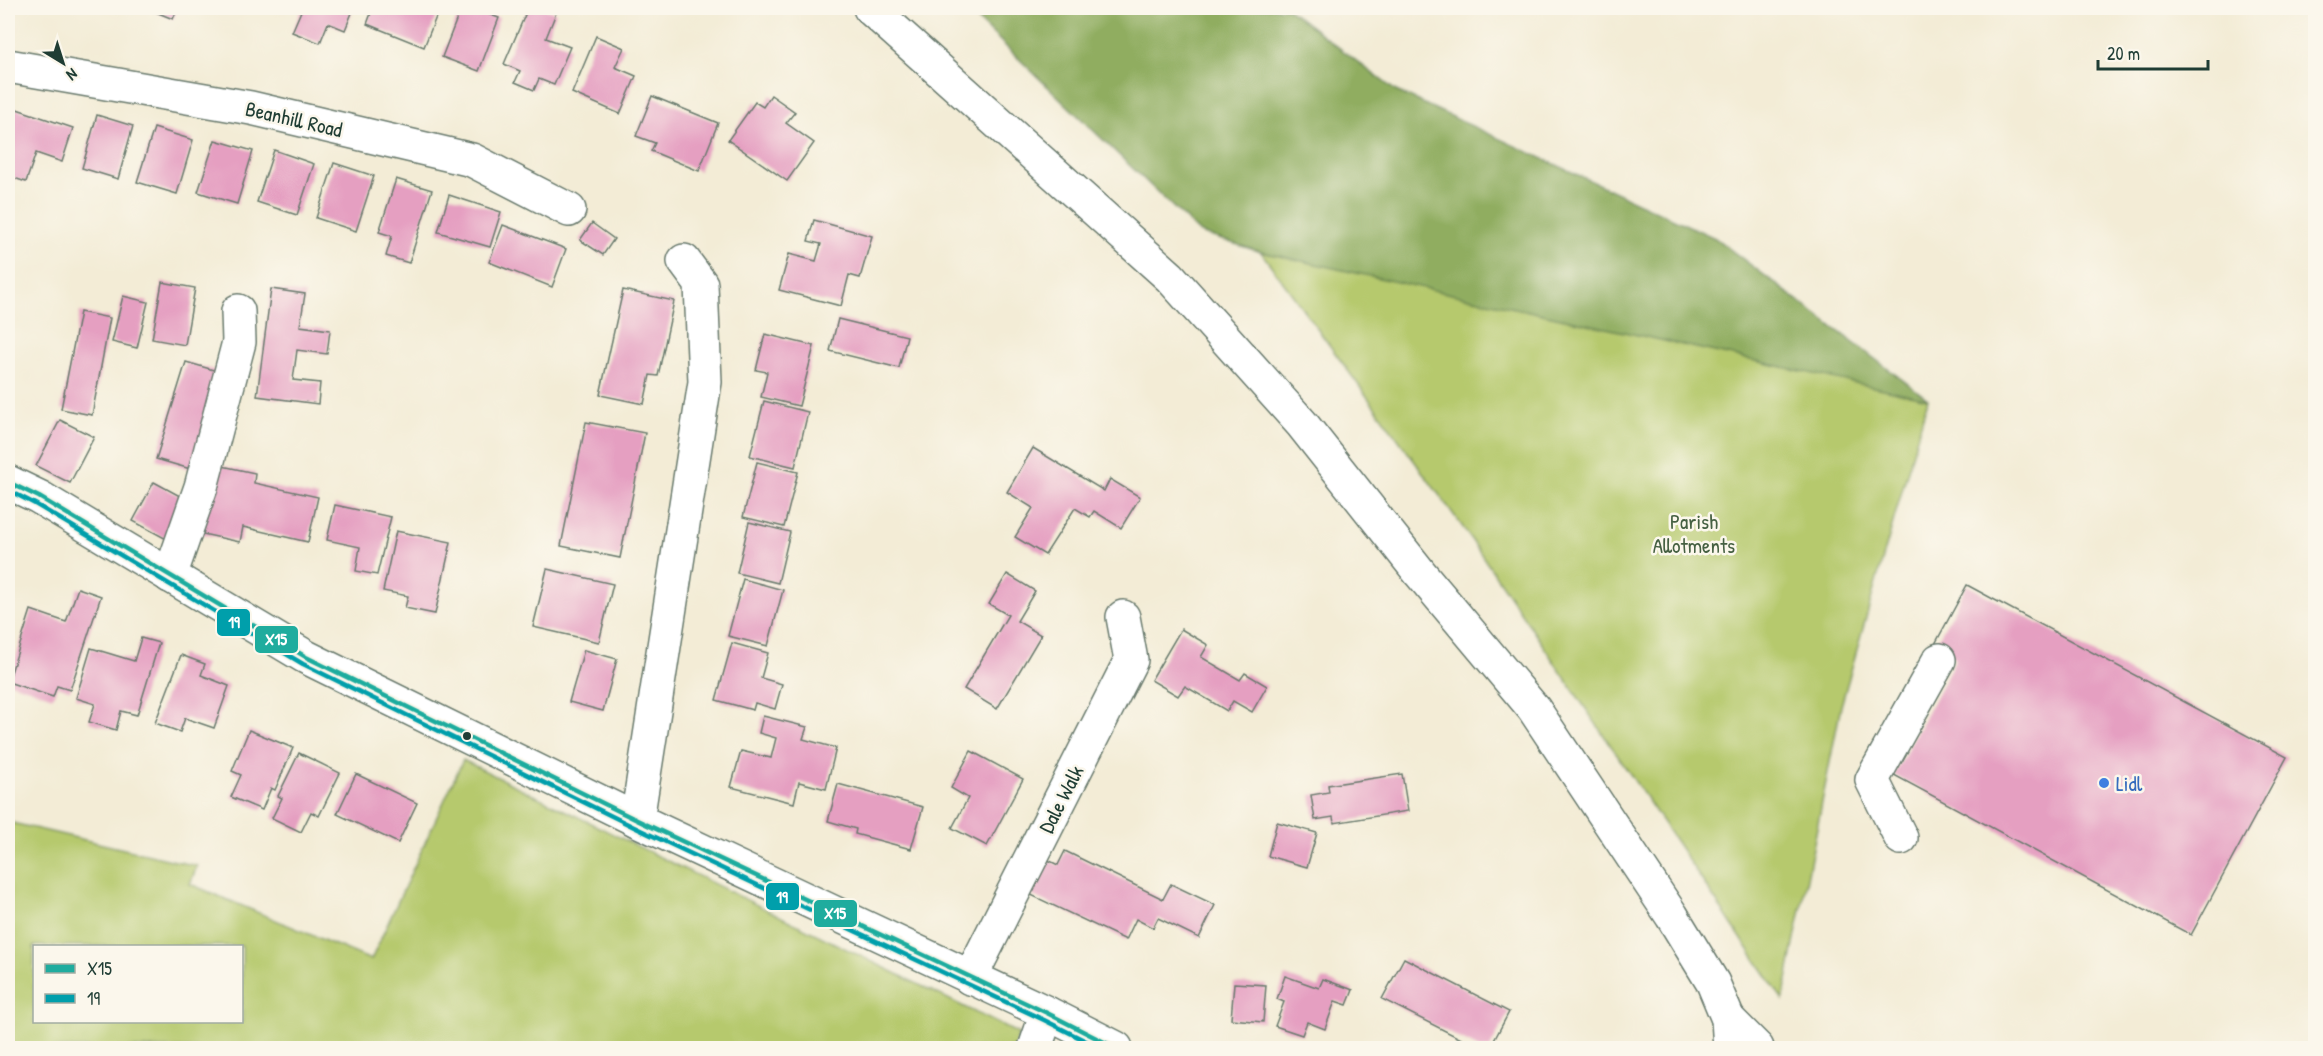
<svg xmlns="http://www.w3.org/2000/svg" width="2323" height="1056" font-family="'Patrick Hand',sans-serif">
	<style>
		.green { fill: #b6c96d; stroke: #6a8350; stroke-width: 1.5; fill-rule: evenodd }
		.forest { fill: #90ad60; stroke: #58754a; stroke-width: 1.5 }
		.building { fill: #e59fc1 }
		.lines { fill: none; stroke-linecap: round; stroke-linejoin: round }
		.minor-casing { stroke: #697a6d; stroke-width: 36 }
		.major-casing { stroke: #697a6d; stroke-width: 36 }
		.minor { stroke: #fff; stroke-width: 33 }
		.major { stroke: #fff; stroke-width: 33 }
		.bus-1-casing { stroke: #fbf7ec; stroke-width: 9 }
		.bus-2-casing { stroke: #fbf7ec; stroke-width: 9 }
		.bus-1 { stroke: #1fac9e; stroke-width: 4.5 }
		.bus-2 { stroke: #009fab; stroke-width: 4.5 }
		.bus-dot { fill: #1f3d34; stroke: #fbf7ec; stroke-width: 2 }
		.shop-dot { fill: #3f7fe0; stroke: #fbf7ec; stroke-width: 2 }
		.labels { text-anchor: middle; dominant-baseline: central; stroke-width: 5; stroke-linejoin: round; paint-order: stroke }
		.street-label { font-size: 21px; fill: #1f3d34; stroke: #fbf7ec }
		.park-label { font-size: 21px; fill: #456042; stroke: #fbf7ec }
		.shop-label { font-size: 21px; fill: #366cbe; stroke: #fbf7ec; text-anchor: start }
		.line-badge { stroke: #fbf7ec; stroke-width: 2 }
		.badge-label { font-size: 16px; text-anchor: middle; font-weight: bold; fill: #fff }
	</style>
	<rect width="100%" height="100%" fill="#fbf7ec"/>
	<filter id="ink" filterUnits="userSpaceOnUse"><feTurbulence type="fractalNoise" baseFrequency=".0167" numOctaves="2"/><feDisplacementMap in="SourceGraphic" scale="12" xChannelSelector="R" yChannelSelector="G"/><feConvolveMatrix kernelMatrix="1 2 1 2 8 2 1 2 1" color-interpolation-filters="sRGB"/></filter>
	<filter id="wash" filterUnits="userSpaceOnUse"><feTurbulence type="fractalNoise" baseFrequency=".008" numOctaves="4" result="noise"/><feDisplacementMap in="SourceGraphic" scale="24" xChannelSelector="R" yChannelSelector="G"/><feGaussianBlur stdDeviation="1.35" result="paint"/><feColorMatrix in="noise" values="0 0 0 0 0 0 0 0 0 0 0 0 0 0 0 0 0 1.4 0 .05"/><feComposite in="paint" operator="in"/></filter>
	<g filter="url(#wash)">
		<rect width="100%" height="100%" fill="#f3ecd6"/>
		<!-- green -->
		<g class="green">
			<path d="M1261,252L1498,287L1928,399L1841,706L1783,1000L1462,526Z"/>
			<path d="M463,760L1019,1034L1014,1048H8V822L197,866L190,884L371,960ZM34,946H242V1022H34Z"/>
		</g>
		<!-- forest -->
		<path class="forest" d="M966,8H1287L1396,91L1715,238L1928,399L1261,252L1200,233Z"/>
		<g id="blocks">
			<!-- building -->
			<g class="building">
				<path d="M146,8H178L173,19Z"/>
				<path d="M291,8H354L345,30L328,23L320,43L292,32L301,11Z"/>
				<path d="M373,8H425L438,12L424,47L367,24Z"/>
				<path d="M461,8H471L499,18L479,71L442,57Z"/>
				<path d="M528,8H542L556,13L546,38L570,47L554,85L539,79L534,90L515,82L520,71L504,64Z"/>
				<path d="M596,36L624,48L615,67L636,76L620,114L572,93Z"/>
				<path d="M771,95L795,112L786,123L814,143L787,181L728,140L755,102L763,107Z"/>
				<path d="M652,96L718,123L699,171L651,151L655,143L636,136Z"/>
				<path d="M14,108L73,128L62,162L36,153L26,182L8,176V129Z"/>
				<path d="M97,115L133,126L118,179L82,168Z"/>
				<path d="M154,128L193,140L177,194L137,182Z"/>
				<path d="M215,140L253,151L237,204L198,192Z"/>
				<path d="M274,150L314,164L297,215L257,202Z"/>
				<path d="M334,163L374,176L356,231L316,218Z"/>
				<path d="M396,179L432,190L409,263L386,256L392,236L379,232Z"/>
				<path d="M449,195L501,212L490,247L438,232Z"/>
				<path d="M814,220L872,236L860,278L849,275L841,306L779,290L789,254L816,261L821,244L808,241Z"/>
				<path d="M592,223L614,239L603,255L580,240Z"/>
				<path d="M503,225L566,249L552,287L489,262Z"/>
				<path d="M162,282L195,288L185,345L152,339Z"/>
				<path d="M271,289L305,294L300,326L330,330L327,354L297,350L293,380L320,383L318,404L257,396Z"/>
				<path d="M623,290L674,301L658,376L650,375L644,404L600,395Z"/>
				<path d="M123,296L148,302L137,348L112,342Z"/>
				<path d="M80,312L110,318L92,415L61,409Z"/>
				<path d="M838,319L907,336L899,368L830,351Z"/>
				<path d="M765,334L814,346L799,406L761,397L767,372L756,370Z"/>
				<path d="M186,362L224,373L194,470L156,459Z"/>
				<path d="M764,401L808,412L795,467L750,456Z"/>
				<path d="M60,420L94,437L70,483L36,466Z"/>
				<path d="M586,422L645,433L620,558L561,546Z"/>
				<path d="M1033,448L1104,491L1110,479L1140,497L1121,528L1094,511L1090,517L1075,508L1045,555L1015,537L1033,508L1007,492Z"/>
				<path d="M757,462L798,472L784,527L743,517Z"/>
				<path d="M213,464L255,473L254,483L318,497L308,542L243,527L240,542L198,533Z"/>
				<path d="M154,482L191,502L170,541L133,521Z"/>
				<path d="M335,505L391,517L377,575L356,571L360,547L327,540Z"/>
				<path d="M749,522L790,532L778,583L737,573Z"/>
				<path d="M396,531L451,542L435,614L405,608L408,596L383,591Z"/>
				<path d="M547,569L613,584L599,642L533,627Z"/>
				<path d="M1007,574L1035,591L1017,621L1041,635L997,709L964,689L1008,615L989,604Z"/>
				<path d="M743,579L783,590L768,646L728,636Z"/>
				<path d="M1967,585L2287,757L2191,935L1894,775L1956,658L1934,646Z"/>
				<path d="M78,588L101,596L70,690L57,686L53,697L8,682L31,610L66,622Z"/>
				<path d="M1181,629L1208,645L1201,657L1240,680L1245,673L1267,686L1252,712L1233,701L1227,711L1185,686L1178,696L1151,680Z"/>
				<path d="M141,638L159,643L137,715L121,711L116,730L89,722L95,704L76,698L91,648L134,661Z"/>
				<path d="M732,643L768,653L761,678L782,684L775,709L755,703L753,710L716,700Z"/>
				<path d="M584,650L617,659L603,711L569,702Z"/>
				<path d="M181,655L205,664L201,675L229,686L214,728L185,718L180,732L155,723Z"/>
				<path d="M763,716L807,727L803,739L836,748L826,789L799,782L794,803L731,787L741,751L771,758L776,738L759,733Z"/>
				<path d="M249,730L293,748L275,790L271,788L262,810L231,797L241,775L232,771Z"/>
				<path d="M971,751L1023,779L987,846L952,828L968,798L951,788Z"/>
				<path d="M299,753L340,773L319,816L311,812L301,832L272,818L282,798L278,796Z"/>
				<path d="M356,774L417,803L398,843L337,814Z"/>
				<path d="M1402,774L1408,811L1334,823L1333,817L1315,820L1311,795L1329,792L1328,785Z"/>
				<path d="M838,784L923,807L911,849L855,834L856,829L828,821Z"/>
				<path d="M1277,822L1317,833L1307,867L1268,856Z"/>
				<path d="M1065,851L1163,899L1171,884L1215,905L1199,938L1158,918L1153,928L1136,919L1126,940L1029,894L1046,859L1058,865Z"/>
				<path d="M1404,958L1509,1012L1490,1048H1479L1382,999Z"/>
				<path d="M1285,976L1319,988L1323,979L1353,990L1347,1005L1335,1001L1325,1029L1307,1022L1302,1035L1275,1026L1284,1002L1277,999Z"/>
				<path d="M1234,983L1266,985L1263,1022L1231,1019Z"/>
			</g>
		</g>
	</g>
	<g filter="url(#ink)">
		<use href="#blocks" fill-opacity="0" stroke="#697a6d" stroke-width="1.5"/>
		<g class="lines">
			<defs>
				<g id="minor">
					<path d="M8,66L251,108L472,160L569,210"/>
					<path d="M8,482L39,497L306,657L637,820L1047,1013L1116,1048"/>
					<path d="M170,576L201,487L239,342L238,311"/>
					<path d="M637,820L705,382L701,284L684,261"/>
					<path d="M1901,838L1872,780L1939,660"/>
					<path d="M970,978L1131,660L1123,617"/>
					<path d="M1035,1048L1047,1013"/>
				</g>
				<g id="major">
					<path d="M870,8L1170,277L1302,424L1420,573L1534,709L1672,916L1713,983L1728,1019L1730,1048"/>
					<path d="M1728,1019L1757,1048"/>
				</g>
			</defs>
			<!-- minor casing -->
			<use href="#minor" class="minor-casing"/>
			<!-- major casing -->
			<use href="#major" class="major-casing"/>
			<!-- minor -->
			<use href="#minor" class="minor"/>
			<!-- major -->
			<use href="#major" class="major"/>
			<defs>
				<path id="bus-1" d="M8,482L39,497L306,657L637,820L1047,1013L1116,1048"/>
				<path id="bus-2" d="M8,490L35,504L303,664L634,827L1044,1020L1100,1048"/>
			</defs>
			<!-- bus-1 casing -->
			<use href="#bus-1" class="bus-1-casing"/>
			<!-- bus-2 casing -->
			<use href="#bus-2" class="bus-2-casing"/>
			<!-- bus-1 -->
			<use href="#bus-1" class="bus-1"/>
			<!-- bus-2 -->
			<use href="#bus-2" class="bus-2"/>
		</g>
	</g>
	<!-- markers -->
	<circle class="bus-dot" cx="467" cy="736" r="5"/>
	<circle class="shop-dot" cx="2104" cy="783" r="6"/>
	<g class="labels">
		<!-- street labels -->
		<g class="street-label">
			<text transform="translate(294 119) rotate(13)">Beanhill Road</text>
			<text transform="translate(1061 799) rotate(-63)">Dale Walk</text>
		</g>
		<!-- park labels -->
		<g class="park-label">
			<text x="1694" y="521">Parish<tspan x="1694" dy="24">Allotments</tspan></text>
		</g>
		<!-- shop labels -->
		<g class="shop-label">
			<text x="2116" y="783">Lidl</text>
		</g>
	</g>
	<g class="line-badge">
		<rect x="216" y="608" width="35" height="29" rx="6" fill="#009fab"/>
		<rect x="254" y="625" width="45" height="29" rx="6" fill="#1fac9e"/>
		<rect x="765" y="882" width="35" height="29" rx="6" fill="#009fab"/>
		<rect x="813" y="899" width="45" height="29" rx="6" fill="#1fac9e"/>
	</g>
	<g class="badge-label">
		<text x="234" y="628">19</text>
		<text x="276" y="645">X15</text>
		<text x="782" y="903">19</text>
		<text x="835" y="919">X15</text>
	</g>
	<!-- margin -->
	<rect width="2323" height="1056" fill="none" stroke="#fbf7ec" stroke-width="30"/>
	<!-- legend -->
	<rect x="33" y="945" width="210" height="78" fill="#fbf7ec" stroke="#a3ada2" stroke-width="1.5"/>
	<rect x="45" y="964" width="30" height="9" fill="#1fac9e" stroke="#a3ada2" stroke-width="1.5"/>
	<text x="87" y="975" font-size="18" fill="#1f3d34">X15</text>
	<rect x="45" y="994" width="30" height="9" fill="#009fab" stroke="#a3ada2" stroke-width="1.5"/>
	<text x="87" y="1005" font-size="18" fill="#1f3d34">19</text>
	<!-- north arrow -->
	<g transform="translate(63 63) rotate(142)" stroke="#fbf7ec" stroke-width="4.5" paint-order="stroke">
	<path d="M0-4.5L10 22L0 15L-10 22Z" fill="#1f3d34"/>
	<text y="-9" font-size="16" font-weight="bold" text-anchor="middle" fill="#1f3d34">N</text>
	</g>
	<!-- scale -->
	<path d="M2098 60v9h110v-9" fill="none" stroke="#1f3d34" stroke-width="3"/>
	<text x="2107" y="60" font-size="18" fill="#1f3d34" stroke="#fbf7ec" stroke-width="4.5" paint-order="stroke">20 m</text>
</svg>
